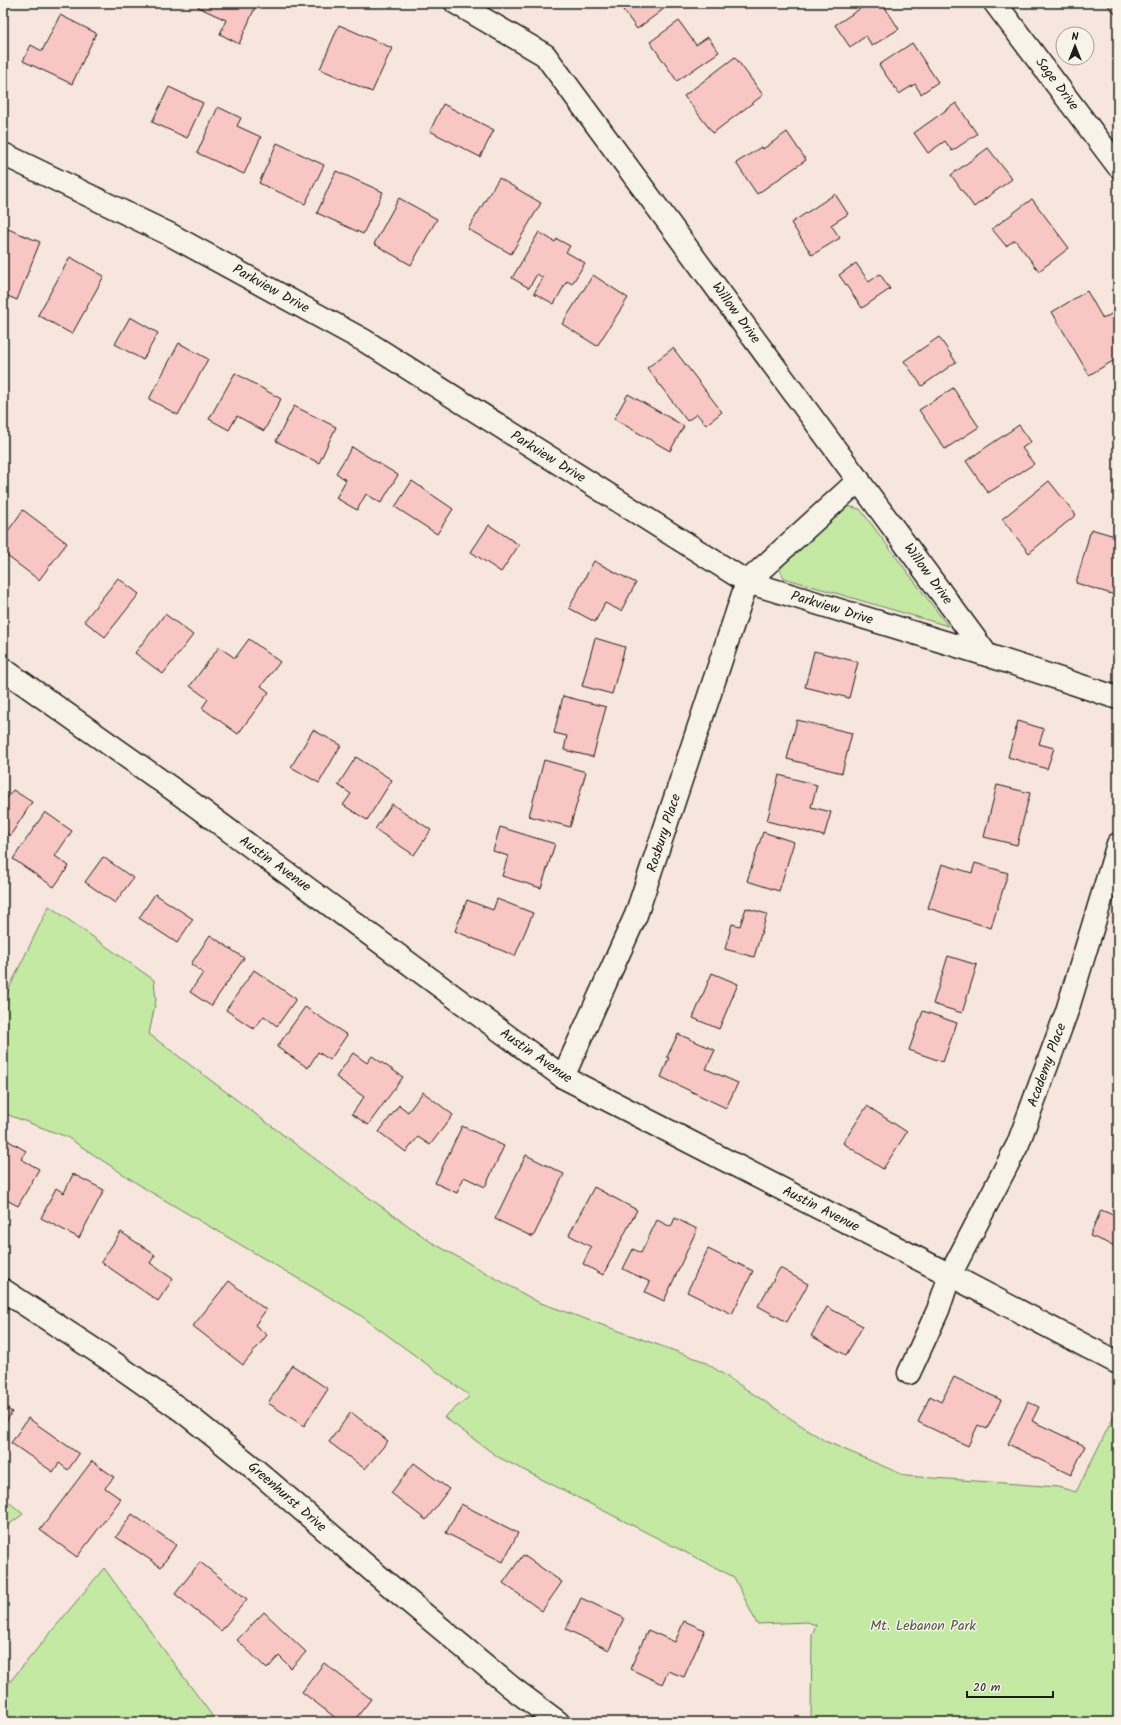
<svg xmlns="http://www.w3.org/2000/svg" width="1121" height="1725" font-family="Kalam,sans-serif">
	<style>
		.green { fill: #c3e9a3; stroke: #708260 }
		.building { fill: #f8c7c4; stroke: #1c1c1c }
		.lines { fill: none; stroke-linecap: round; stroke-linejoin: round }
		.minor-casing { stroke: #1c1c1c; stroke-width: 25 }
		.minor { stroke: #f7f3e8; stroke-width: 22 }
		.labels { text-anchor: middle; dominant-baseline: central; stroke-width: 3; stroke-linejoin: round; paint-order: stroke }
		.street-label { font-size: 14px; fill: #1c1c1c; stroke: #f7f3e8 }
		.park-label { font-size: 14px; fill: #4e5a44; stroke: #f7f3e8 }
	</style>
	<rect width="100%" height="100%" fill="#f7e6dd"/>
	<filter id="ink" filterUnits="userSpaceOnUse"><feTurbulence type="fractalNoise" baseFrequency=".025" numOctaves="2"/><feDisplacementMap in="SourceGraphic" scale="8" xChannelSelector="R" yChannelSelector="G"/><feConvolveMatrix kernelMatrix="1 2 1 2 8 2 1 2 1" color-interpolation-filters="sRGB"/></filter>
	<g filter="url(#ink)">
		<!-- green -->
		<g class="green">
			<path d="M847,506L860,509L948,626L784,578L780,570L786,559Z"/>
			<path d="M49,906L154,980L156,1000L149,1034L322,1164L431,1242L538,1302L703,1361L825,1441L906,1476L1058,1487L1076,1492L1118,1408V1722H811L812,1635L816,1625L807,1622L757,1624L734,1577L498,1457L444,1417L470,1396L360,1315L144,1188L67,1137L3,1113V1004L12,982Z"/>
			<path d="M3,1497L23,1514L3,1529Z"/>
			<path d="M104,1568L213,1717L208,1722H3V1690Z"/>
		</g>
		<!-- building -->
		<g class="building">
			<path d="M200,3H257L239,44L220,34L226,20L198,7Z"/>
			<path d="M618,3H668L669,5L637,29Z"/>
			<path d="M869,3H882L899,29L872,46L866,36L850,47L835,25Z"/>
			<path d="M1106,3H1118V17Z"/>
			<path d="M60,15L96,33L72,84L23,61L31,45L42,51Z"/>
			<path d="M679,21L696,45L708,37L719,52L677,81L650,42Z"/>
			<path d="M339,25L392,48L372,92L320,69Z"/>
			<path d="M912,43L938,82L921,94L915,84L899,94L879,65Z"/>
			<path d="M735,57L763,95L713,133L684,96Z"/>
			<path d="M169,87L203,103L187,138L152,122Z"/>
			<path d="M956,103L977,134L952,151L945,141L928,153L914,133Z"/>
			<path d="M443,104L494,130L480,157L430,131Z"/>
			<path d="M218,107L241,118L237,126L261,137L244,174L197,153Z"/>
			<path d="M787,132L806,160L757,194L736,163L761,147L763,149Z"/>
			<path d="M277,143L324,165L305,204L259,183Z"/>
			<path d="M988,148L1012,179L974,207L951,175Z"/>
			<path d="M336,171L383,192L363,234L317,213Z"/>
			<path d="M499,178L541,203L511,254L468,229Z"/>
			<path d="M835,194L848,214L831,225L840,238L812,255L791,223Z"/>
			<path d="M399,198L437,219L411,265L374,244Z"/>
			<path d="M1032,199L1069,248L1039,271L1015,240L1006,246L992,229Z"/>
			<path d="M3,227L40,242L17,300L3,294Z"/>
			<path d="M539,232L555,242L557,239L570,246L566,252L585,263L572,284L567,281L554,304L534,293L543,278L537,274L529,288L512,278Z"/>
			<path d="M70,257L104,276L72,334L38,315Z"/>
			<path d="M856,263L869,282L880,274L890,289L862,308L839,275Z"/>
			<path d="M593,275L628,298L597,346L562,324Z"/>
			<path d="M1087,291L1103,319L1116,311L1118,314V358L1089,375L1052,312Z"/>
			<path d="M130,317L158,333L143,360L115,344Z"/>
			<path d="M939,337L956,362L922,386L904,361Z"/>
			<path d="M179,343L208,359L178,415L149,399Z"/>
			<path d="M673,348L722,412L706,425L697,414L687,421L647,368Z"/>
			<path d="M235,373L281,399L264,431L237,416L229,430L209,419Z"/>
			<path d="M953,388L979,427L945,449L919,410Z"/>
			<path d="M628,394L684,426L670,451L614,419Z"/>
			<path d="M294,406L336,427L319,463L276,441Z"/>
			<path d="M1019,425L1031,442L1022,448L1034,464L988,493L966,461Z"/>
			<path d="M352,447L398,475L381,503L366,494L357,510L336,498L346,480L336,473Z"/>
			<path d="M412,481L453,509L437,534L395,507Z"/>
			<path d="M1049,481L1076,515L1029,553L1002,519Z"/>
			<path d="M23,510L67,543L39,580L3,553V538Z"/>
			<path d="M489,525L519,545L501,572L471,552Z"/>
			<path d="M1091,529L1118,537V596L1076,583Z"/>
			<path d="M594,561L636,583L621,611L605,603L595,622L569,608Z"/>
			<path d="M118,578L139,594L105,637L84,621Z"/>
			<path d="M165,614L193,635L163,674L135,653Z"/>
			<path d="M595,638L625,647L612,694L582,686Z"/>
			<path d="M249,639L280,662L261,686L269,692L238,734L202,708L208,699L190,686L219,647L235,658Z"/>
			<path d="M814,651L858,662L849,698L805,687Z"/>
			<path d="M563,696L606,707L593,757L564,750L567,736L554,733Z"/>
			<path d="M797,720L852,733L842,773L787,759Z"/>
			<path d="M1018,721L1044,729L1039,744L1054,748L1047,769L1008,757Z"/>
			<path d="M313,730L341,745L319,783L291,767Z"/>
			<path d="M356,757L392,780L367,820L343,805L351,794L338,785Z"/>
			<path d="M544,760L586,772L570,827L529,816Z"/>
			<path d="M779,775L817,785L811,807L831,812L824,836L767,821Z"/>
			<path d="M997,785L1030,793L1017,845L984,837Z"/>
			<path d="M13,790L32,802L10,836L3,831V803Z"/>
			<path d="M392,804L431,830L414,855L375,829Z"/>
			<path d="M45,812L72,831L55,856L69,866L54,887L13,859Z"/>
			<path d="M500,827L555,844L541,888L502,876L508,856L493,851Z"/>
			<path d="M763,832L794,842L779,891L747,881Z"/>
			<path d="M103,857L133,878L115,903L85,882Z"/>
			<path d="M975,863L1008,873L991,928L928,908L942,864L972,873Z"/>
			<path d="M155,894L193,919L177,943L139,918Z"/>
			<path d="M497,899L533,913L515,956L455,931L467,900L493,910Z"/>
			<path d="M746,908L767,914L754,957L725,949L732,924L740,926Z"/>
			<path d="M210,935L244,958L211,1006L190,992L203,973L191,964Z"/>
			<path d="M948,956L977,965L962,1013L933,1004Z"/>
			<path d="M254,970L296,999L277,1026L264,1016L254,1029L226,1010Z"/>
			<path d="M712,973L738,984L719,1029L693,1018Z"/>
			<path d="M305,1007L347,1035L330,1060L318,1052L308,1068L277,1047Z"/>
			<path d="M923,1011L957,1023L943,1062L909,1050Z"/>
			<path d="M678,1034L715,1050L706,1069L738,1083L726,1108L661,1077L669,1058L667,1057Z"/>
			<path d="M353,1053L367,1063L372,1056L403,1077L368,1125L352,1114L364,1097L336,1077Z"/>
			<path d="M423,1092L453,1115L430,1145L418,1137L406,1152L379,1132L399,1105L408,1112Z"/>
			<path d="M867,1106L907,1132L883,1169L843,1143Z"/>
			<path d="M462,1126L504,1146L485,1187L464,1177L457,1193L435,1183Z"/>
			<path d="M7,1140L26,1151L21,1159L39,1169L18,1206L3,1198V1148Z"/>
			<path d="M526,1155L564,1174L533,1237L495,1219Z"/>
			<path d="M73,1174L104,1190L79,1238L41,1218L56,1188L64,1193Z"/>
			<path d="M594,1187L637,1210L603,1275L583,1264L591,1247L569,1235Z"/>
			<path d="M1101,1210L1118,1217V1247L1090,1236Z"/>
			<path d="M675,1218L697,1229L664,1301L645,1292L650,1282L623,1269L633,1249L641,1253L657,1220L671,1227Z"/>
			<path d="M121,1232L155,1255L150,1263L173,1279L158,1301L101,1262Z"/>
			<path d="M708,1249L753,1271L732,1314L687,1292Z"/>
			<path d="M780,1268L808,1284L787,1322L758,1306Z"/>
			<path d="M1118,1272V1290L1112,1287Z"/>
			<path d="M229,1281L266,1310L255,1325L267,1335L243,1365L193,1326Z"/>
			<path d="M827,1307L863,1326L846,1355L811,1336Z"/>
			<path d="M292,1365L328,1389L304,1426L268,1403Z"/>
			<path d="M954,1377L1001,1400L987,1429L978,1425L968,1446L918,1422L930,1396L941,1402Z"/>
			<path d="M1028,1402L1039,1407L1032,1421L1085,1446L1071,1475L1008,1444Z"/>
			<path d="M3,1406L12,1412L3,1427Z"/>
			<path d="M351,1412L388,1441L365,1469L329,1442Z"/>
			<path d="M28,1418L79,1454L68,1470L59,1463L53,1472L11,1443Z"/>
			<path d="M92,1461L114,1477L105,1488L121,1499L77,1557L40,1530Z"/>
			<path d="M414,1463L449,1489L426,1520L391,1493Z"/>
			<path d="M461,1504L518,1533L503,1562L446,1533Z"/>
			<path d="M132,1514L176,1545L161,1567L116,1537Z"/>
			<path d="M523,1555L562,1582L542,1611L503,1583Z"/>
			<path d="M200,1562L247,1599L221,1631L175,1594Z"/>
			<path d="M581,1598L624,1618L609,1650L566,1629Z"/>
			<path d="M264,1612L306,1652L291,1668L279,1656L267,1669L237,1640Z"/>
			<path d="M684,1621L705,1630L684,1677L668,1671L662,1684L630,1669L648,1630L675,1642Z"/>
			<path d="M324,1663L371,1699L353,1722H341L302,1692Z"/>
		</g>
		<g class="lines">
			<defs>
				<g id="minor">
					<path d="M456,3L545,55L987,655"/>
					<path d="M995,3L1118,166"/>
					<path d="M3,154L169,234L365,341L747,582L987,655L1118,698"/>
					<path d="M3,669L181,795L563,1077L950,1275L1118,1363"/>
					<path d="M563,1077L636,915L747,582L859,480"/>
					<path d="M3,1290L107,1358L181,1410L250,1465L382,1579L511,1687L558,1722"/>
					<path d="M909,1373L938,1310L950,1275L1018,1144L1067,1011L1118,844"/>
				</g>
			</defs>
			<!-- minor casing -->
			<use href="#minor" class="minor-casing"/>
			<!-- minor -->
			<use href="#minor" class="minor"/>
		</g>
	</g>
	<g class="labels">
		<!-- street labels -->
		<g class="street-label">
			<text transform="translate(1057 84) rotate(53)">Sage Drive</text>
			<text transform="translate(271 289) rotate(29)">Parkview Drive</text>
			<text transform="translate(736 313) rotate(54)">Willow Drive</text>
			<text transform="translate(548 457) rotate(32)">Parkview Drive</text>
			<text transform="translate(928 574) rotate(54)">Willow Drive</text>
			<text transform="translate(832 608) rotate(17)">Parkview Drive</text>
			<text transform="translate(664 833) rotate(-72)">Rosbury Place</text>
			<text transform="translate(275 864) rotate(36)">Austin Avenue</text>
			<text transform="translate(536 1056) rotate(35)">Austin Avenue</text>
			<text transform="translate(1047 1065) rotate(-70)">Academy Place</text>
			<text transform="translate(821 1209) rotate(27)">Austin Avenue</text>
			<text transform="translate(287 1497) rotate(41)">Greenhurst Drive</text>
		</g>
		<!-- park labels -->
		<g class="park-label">
			<text x="923" y="1626">Mt. Lebanon Park</text>
		</g>
	</g>
	<!-- margin -->
	<rect width="1121" height="1725" fill="none" stroke="#f7f3e8" stroke-width="16"/>
	<rect x="8" y="8" width="1105" height="1709" fill="none" stroke="#1c1c1c" stroke-width="1.5" filter="url(#ink)"/>
	<!-- north arrow -->
	<g transform="translate(1075 46)"><circle r="19" fill="#f7f3e8" stroke="#9f9d96"/>
	<path d="M0-3L7 15L0 10L-7 15Z" fill="#1c1c1c"/>
	<text y="-6" font-size="11" font-weight="bold" text-anchor="middle" fill="#1c1c1c">N</text>
	</g>
	<!-- scale -->
	<path d="M967 1691v6h86v-6" fill="none" stroke="#1c1c1c" stroke-width="2"/>
	<text x="973" y="1691" font-size="12" fill="#1c1c1c" stroke="#f7f3e8" stroke-width="3" paint-order="stroke">20 m</text>
</svg>
